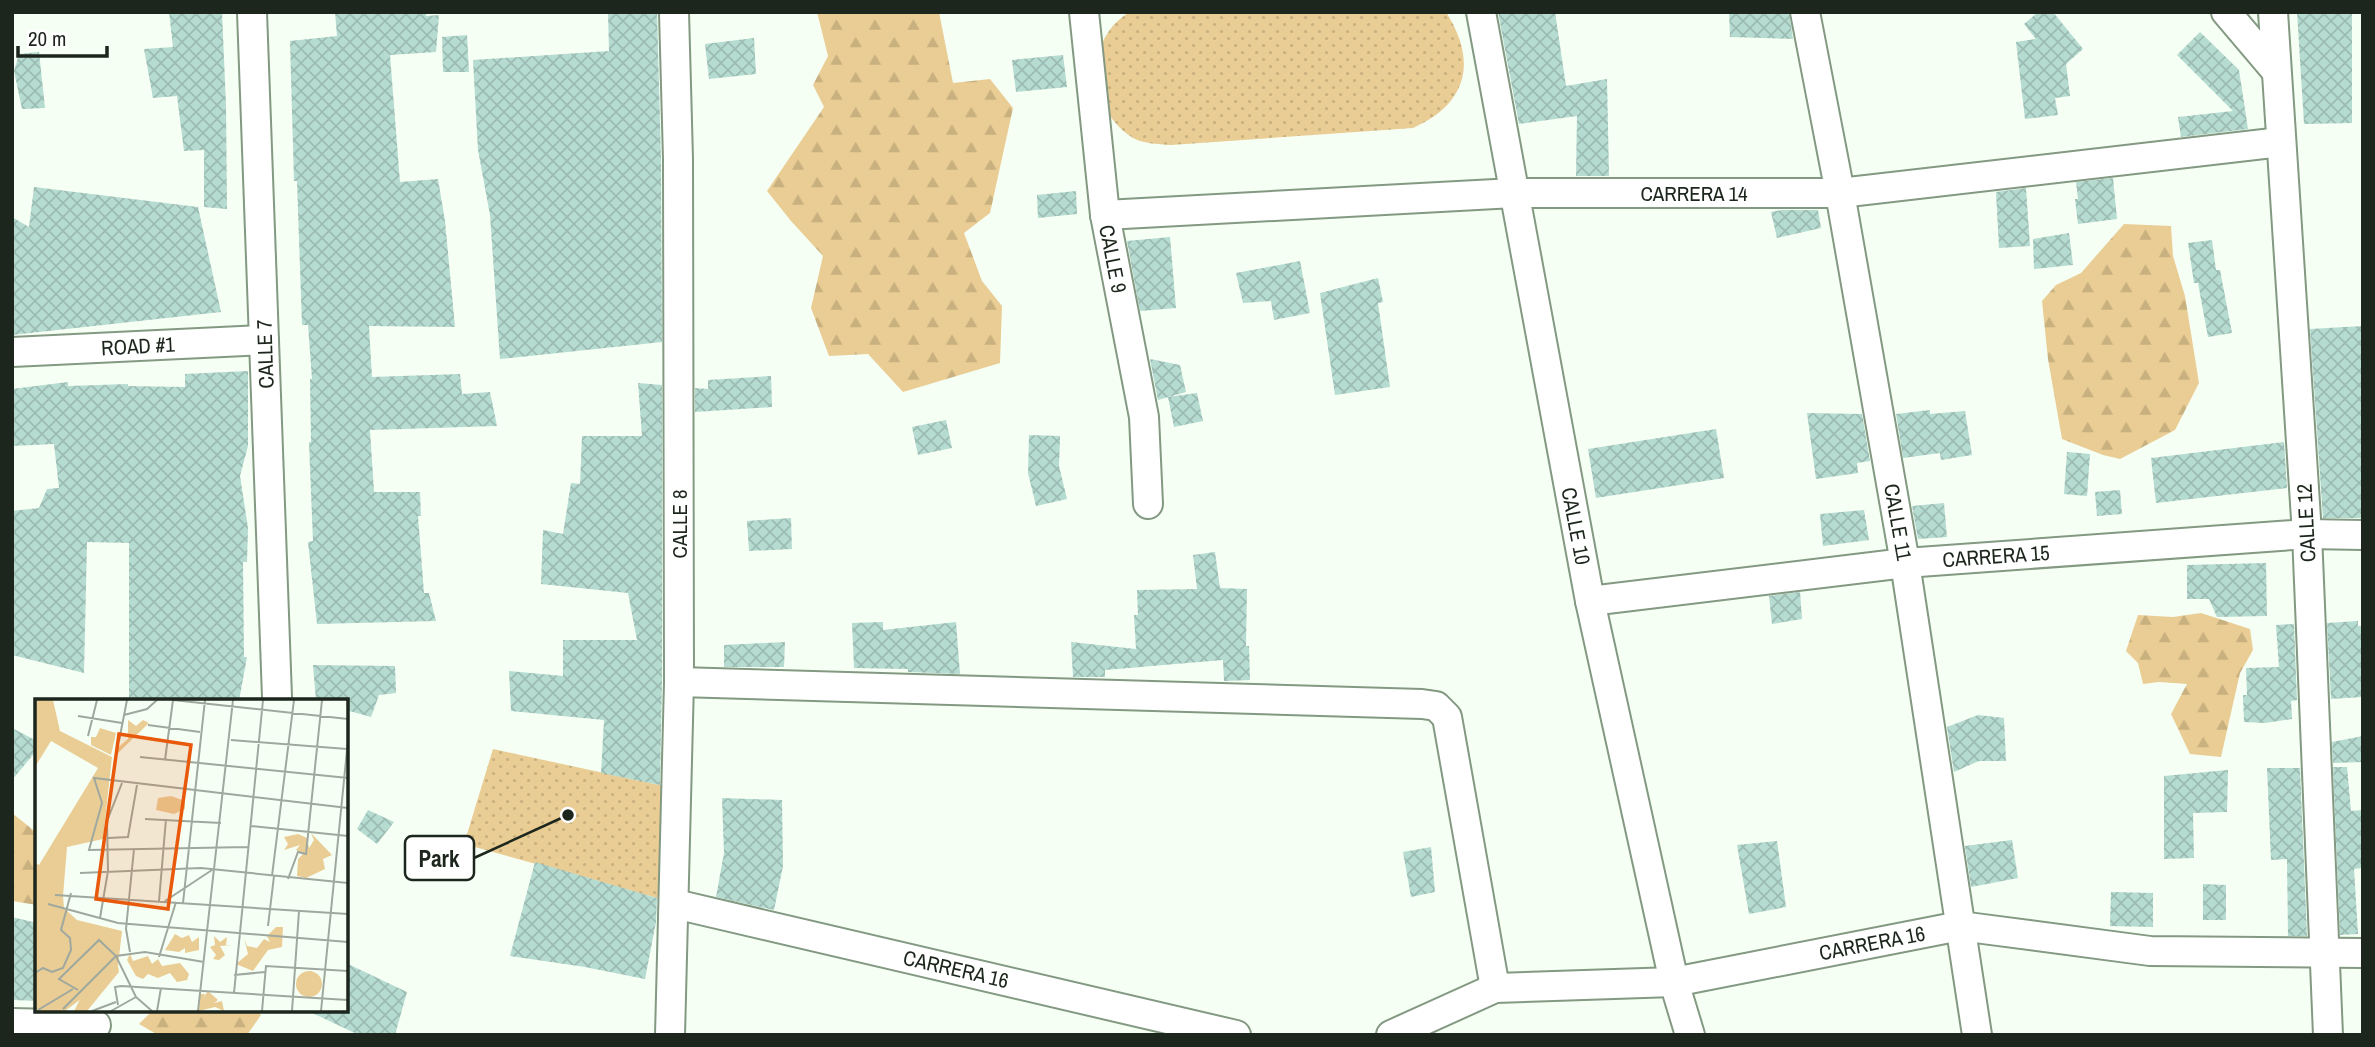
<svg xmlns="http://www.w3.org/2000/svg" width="2375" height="1047" font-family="'Archivo Narrow',sans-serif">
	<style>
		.green { fill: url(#green-dots) }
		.forest { fill: url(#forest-firs) }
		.building { fill: url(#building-cross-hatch) }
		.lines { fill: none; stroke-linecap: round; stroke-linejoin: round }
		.minor-casing { stroke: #839982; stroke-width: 32 }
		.minor { stroke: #fff; stroke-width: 28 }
		.labels { text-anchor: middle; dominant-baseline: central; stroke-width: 7; stroke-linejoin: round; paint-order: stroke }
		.street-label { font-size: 21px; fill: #1d261d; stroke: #fff }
		.inset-road { fill: none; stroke: #9fa89e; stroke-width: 2 }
		.view { fill: #e8590c; fill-opacity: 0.15; stroke: #e8590c; stroke-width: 3.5 }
		.inset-edge { fill: none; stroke: #1d261d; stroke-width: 3.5 }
		.leader { fill: none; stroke: #1d261d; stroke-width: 2.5 }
		.callout-dot { fill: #1d261d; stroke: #fff; stroke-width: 2.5 }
		.callout { fill: #fff; stroke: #1d261d; stroke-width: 2.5 }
		.callout-label { font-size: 23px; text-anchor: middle; font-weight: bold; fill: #1d261d }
	</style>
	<defs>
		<pattern id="green-dots" width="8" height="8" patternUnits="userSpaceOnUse" patternTransform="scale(1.75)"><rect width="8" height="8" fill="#eacd94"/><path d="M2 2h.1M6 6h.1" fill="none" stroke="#c8b07f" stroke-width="1.8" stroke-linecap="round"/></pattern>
		<pattern id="forest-firs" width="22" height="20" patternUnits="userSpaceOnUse" patternTransform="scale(1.75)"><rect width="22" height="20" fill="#eacd94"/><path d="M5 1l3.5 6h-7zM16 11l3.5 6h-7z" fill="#c8b07f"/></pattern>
		<pattern id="building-cross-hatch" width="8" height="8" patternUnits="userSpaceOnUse" patternTransform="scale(1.75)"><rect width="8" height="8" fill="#b6dbd1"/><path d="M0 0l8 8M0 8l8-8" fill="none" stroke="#9cbcb3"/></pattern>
	</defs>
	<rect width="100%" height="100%" fill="#f5fff4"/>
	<!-- green -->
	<g class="green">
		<path d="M1130,12H1446C1478,62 1467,104 1413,128L1171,145C1158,144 1141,144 1130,136C1088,107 1084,38 1130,12Z"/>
		<path d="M493,749L664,786L661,899L464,844Z"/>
	</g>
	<!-- forest -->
	<g class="forest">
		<path d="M817,12H939L953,83L990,79L1013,108L990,213L964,233L982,281L1002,306L1000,363L903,392L868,354L829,356L811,308L823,256L791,221L767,191L824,107L813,85L828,56Z"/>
		<path d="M2124,224L2171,226L2173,256L2185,296L2199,383L2175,430L2120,459L2103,455L2062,439L2048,359L2042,301L2056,285L2081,273Z"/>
		<path d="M2201,613L2250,629L2253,650L2240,673L2221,757L2190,754L2171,714L2187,684L2159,682L2143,684L2138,663L2126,651L2138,615L2173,617Z"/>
		<path d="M12,813L37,833V905L12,901Z"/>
		<path d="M153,1010H255L261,1015L247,1035H158L139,1024Z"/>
	</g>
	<!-- building -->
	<g class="building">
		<path d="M169,12H222L226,105L227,209L204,207V150L184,151L177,96L153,98L144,49L173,47Z"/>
		<path d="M335,12H426V16L439,15L436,52L390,55L400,182L438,179L445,221L455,327L369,326L372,377L460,374L462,394L490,392L497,426L370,430L374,492H420L421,516H418L424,593H429L436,621L317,624L308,542L313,541L309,442H311L310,379H312L308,325H302L297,181H294L290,41L337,36Z"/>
		<path d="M608,12H657L661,159L662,342L500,359L490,215L478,150L473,60L609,51Z"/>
		<path d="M1498,12H1555L1566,86L1607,79L1609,176H1576L1577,116L1519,124Z"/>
		<path d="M1729,12H1789L1793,39L1730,37Z"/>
		<path d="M2038,12H2053L2083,49L2066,64L2070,96L2055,98L2058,115L2025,119L2016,42L2036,39L2024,24Z"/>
		<path d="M2297,12H2352V123L2304,124Z"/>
		<path d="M2200,32L2239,70L2248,129L2181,137L2178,117L2233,111L2177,55Z"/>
		<path d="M467,35L469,72H443L442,37Z"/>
		<path d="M754,38L756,74L709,79L705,44Z"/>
		<path d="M39,52L45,108L22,109L14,71L19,54Z"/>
		<path d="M1063,55L1067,87L1016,92L1012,60Z"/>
		<path d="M2113,178L2117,219L2078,224L2075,199H2078L2076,182Z"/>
		<path d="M34,187L198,207L221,312L12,335V217L29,227Z"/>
		<path d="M2026,188L2030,246L1999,248L1996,192Z"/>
		<path d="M1076,191L1077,214L1038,218L1037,195Z"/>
		<path d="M1782,210H1818L1821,228L1777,238L1771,212Z"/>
		<path d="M2069,233L2073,265L2034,269L2033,239Z"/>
		<path d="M1170,237L1176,308L1140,311L1127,241Z"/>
		<path d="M2212,240L2216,270H2220L2232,333L2208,337L2198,283H2194L2188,243Z"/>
		<path d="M1300,261L1310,313L1274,320L1271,301L1243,303L1236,273Z"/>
		<path d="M1378,278L1383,302L1378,303L1390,387L1335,395L1320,293Z"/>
		<path d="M2363,326V518H2323L2310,329Z"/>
		<path d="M1150,359L1180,365L1186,392L1158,400Z"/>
		<path d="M248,371V446L240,476L248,528L247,562H243L244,657H247L239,701L129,699V543L87,542L84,673L12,655V511L39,508L47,489L59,488L54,444L12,446V389L68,382V386L128,384V386L185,387V374Z"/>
		<path d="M771,376L772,407L695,412V388L708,389V380Z"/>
		<path d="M638,383L662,385V682L660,785L601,773L604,720L511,711L509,671L563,676V640H637L628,593L541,584L543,530L563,534L571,483L580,484L582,436H642Z"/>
		<path d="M1197,393L1203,421L1174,427L1168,397Z"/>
		<path d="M1930,410V414L1965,411L1972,455L1941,460L1940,453L1903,458L1896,414Z"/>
		<path d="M1807,413L1862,414L1870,461L1857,463L1858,473L1816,479Z"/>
		<path d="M946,420L952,448L918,455L912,427Z"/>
		<path d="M1716,429L1724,478L1596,498L1588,449Z"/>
		<path d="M1029,435L1060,436L1059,466L1067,499L1036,506L1028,473Z"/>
		<path d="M2284,442L2287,488L2156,503L2151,458Z"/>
		<path d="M2067,452L2090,454L2087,496L2064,494Z"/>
		<path d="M2120,490L2122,514L2097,516L2095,492Z"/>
		<path d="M1944,503L1947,537L1918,539L1912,506Z"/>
		<path d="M1864,510L1869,540L1823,546L1820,514Z"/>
		<path d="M791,518L792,549L749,551L747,521Z"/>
		<path d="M1215,552L1220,588L1247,589L1246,646H1249L1250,680L1224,681L1223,660L1105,670V677H1073L1071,642L1136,649L1134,615H1138L1137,590L1197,589L1193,555Z"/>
		<path d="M2266,563L2267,616L2217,617L2209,599H2187V565Z"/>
		<path d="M1800,592L1802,619L1772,624L1769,596Z"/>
		<path d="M2358,621V626H2363V697L2331,699L2327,623Z"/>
		<path d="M883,622V630L956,622L960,674L908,672V669L854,668L852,623Z"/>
		<path d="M2294,624L2297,700L2291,701L2292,719L2265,723L2244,722L2243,695H2247L2246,668L2279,667L2276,625Z"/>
		<path d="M785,642L784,667H724V645Z"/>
		<path d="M313,665L395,666L396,693L379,695L371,717L346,710V701H316Z"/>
		<path d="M1978,715L2004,718L2006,761H1979L1954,772L1947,727Z"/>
		<path d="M12,728L37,741V750L12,780Z"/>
		<path d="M2363,736V762L2333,763L2332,742Z"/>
		<path d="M2333,767H2347L2351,811L2363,810V868L2354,869L2358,934L2340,935Z"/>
		<path d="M2267,768H2300L2307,936H2288L2287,859L2271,860Z"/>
		<path d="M2228,770L2227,812L2193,813L2194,858L2164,859V776Z"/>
		<path d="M722,798L782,800L783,866L774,910L716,897L724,853Z"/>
		<path d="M368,810L394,822L377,844L357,829Z"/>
		<path d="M2012,840L2018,878L1971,887L1965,846Z"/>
		<path d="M1777,841L1786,907L1749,914L1737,845Z"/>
		<path d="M1431,847L1435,892L1411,897L1403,852Z"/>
		<path d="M535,862L657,898L656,922L645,979L585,967L510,956Z"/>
		<path d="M2203,884L2226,885V920H2203Z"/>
		<path d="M2111,892L2153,893V927L2110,926Z"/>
		<path d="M12,917L37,923V1001L12,1000Z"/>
		<path d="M346,963L407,992L395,1035H359L306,1010H346Z"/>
	</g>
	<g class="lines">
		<defs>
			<g id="minor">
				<path d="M252,12L277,697"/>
				<path d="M1084,12L1105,215L1144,417L1148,504"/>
				<path d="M1481,12L1590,601L1674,982L1690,1035"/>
				<path d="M1805,12L1840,193L1905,563L1977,1035"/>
				<path d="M2226,12L2276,71"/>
				<path d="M2273,12L2307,534L2328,1035"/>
				<path d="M1105,215L1514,193H1840L2281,142"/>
				<path d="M12,352L264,340"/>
				<path d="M1590,601L1905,563L2307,534L2363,535"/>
				<path d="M679,682L1422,704L1436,706L1447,717L1495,988"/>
				<path d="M675,904L1236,1035"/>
				<path d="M12,1023L96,1025"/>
				<path d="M670,1035L679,682L678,159L674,12"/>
				<path d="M1391,1035L1495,988L1674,982L1960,926L2150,951L2363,953"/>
			</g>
		</defs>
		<!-- minor casing -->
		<use href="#minor" class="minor-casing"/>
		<!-- minor -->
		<use href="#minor" class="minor"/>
	</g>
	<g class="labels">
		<!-- street labels -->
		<g class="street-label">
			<text x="1694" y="193">CARRERA 14</text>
			<text transform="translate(1113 259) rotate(79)">CALLE 9</text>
			<text transform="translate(138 346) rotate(-3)">ROAD #1</text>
			<text transform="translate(265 354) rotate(-92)">CALLE 7</text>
			<text transform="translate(1898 522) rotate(80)">CALLE 11</text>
			<text transform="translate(2306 523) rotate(-93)">CALLE 12</text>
			<text transform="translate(679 524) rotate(-90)">CALLE 8</text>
			<text transform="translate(1576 526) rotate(79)">CALLE 10</text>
			<text transform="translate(1996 556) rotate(-4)">CARRERA 15</text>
			<text transform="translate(1872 943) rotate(-11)">CARRERA 16</text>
			<text transform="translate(956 969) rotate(13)">CARRERA 16</text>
		</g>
	</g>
	<!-- overview -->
	<g transform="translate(35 699)">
		<rect width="313" height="313" fill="#f5fff4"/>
		<path d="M0,1H18L25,32L77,58L68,140L32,148L28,197L29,209L42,221L87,232L83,267L81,274L30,312H0V164L4,166L63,69L16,42L0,68Z" fill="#eacd94"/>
		<path d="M93,21L101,27L108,21L114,24L83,54L80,51L93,40ZM65,29L81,34L76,56L56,46V38H61ZM136,97L150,102V110L139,115L121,111L123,99ZM276,134L297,156L288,160L290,170L271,179L262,177L263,160L268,155L261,151L265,146L249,151L253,145L249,138L263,135L272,139L274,149L279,141ZM241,228H248L247,248L233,251L218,272L201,265L213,255L209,239L212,247L222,249L229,240L235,243L232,237ZM140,235L147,239L154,236L157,243L164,238V251L150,254V249L144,253L130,251ZM179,237L185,243L192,238L191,246H197L185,247L190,256L184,261L178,260L181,256L175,248L180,246ZM95,255L98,262L113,257L117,265L123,260L127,267L145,264L154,275L152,281L142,283L135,274L123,279L113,275L108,280L101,277L92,261ZM83,267L84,273L52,312H39L50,291ZM173,292L183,301L179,304L187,302L189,312L180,308L164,312L165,295H170L168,299Z" fill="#eacd94"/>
		<path d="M261 285a13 13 0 1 1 26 0a13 13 0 1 1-26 0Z" fill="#eacd94"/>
		<path class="inset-road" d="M138,1L313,20M89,16L112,10L122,1M43,17L87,24M113,26L165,33M53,37L62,1M196,41L312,50M84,42L92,1M105,58L313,79M130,61L138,1M110,120L186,124M216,127L313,137M73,139L93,138L102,86M213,148L54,151L67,104L59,79L313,109M45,174L166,169L313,184M237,177L259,1M253,180L263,153L271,155L287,1M20,196L313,215M124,202L131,120M130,202L177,171M148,204L170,1M13,205L83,224L313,243M65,219L73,172L72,122L87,84M233,227L239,177M95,253L91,230L99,150M124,258L141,203M0,274L8,269L17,273L28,269L36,251L35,239L26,231L36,194M199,276L230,273M43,291L24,280L64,241L81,257L101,298M199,294L228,1M101,298L117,312M83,306L80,288L86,287L313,301M28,310L81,257L110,253L169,263M3,311L38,290M57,312L81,303M76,312L101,298M122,312L126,289M163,312L198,1M227,312L231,267L313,272M257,312L264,212M286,312L313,41"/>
		<path class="view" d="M84,35L156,46L133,210L61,200Z"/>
		<rect width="313" height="313" class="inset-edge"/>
	</g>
	<!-- callouts -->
	<path class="leader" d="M568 815L474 858"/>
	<circle class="callout-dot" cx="568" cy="815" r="7"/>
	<rect class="callout" x="405" y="836" width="69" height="44" rx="7"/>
	<g class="callout-label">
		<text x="439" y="867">Park</text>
	</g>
	<!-- border -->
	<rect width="2375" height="1047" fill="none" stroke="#1d261d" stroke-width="28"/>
	<!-- scale -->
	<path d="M18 46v10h89v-10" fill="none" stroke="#1d261d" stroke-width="3.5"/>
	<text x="28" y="46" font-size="21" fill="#1d261d" stroke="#ffffff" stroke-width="5" paint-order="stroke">20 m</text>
</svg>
